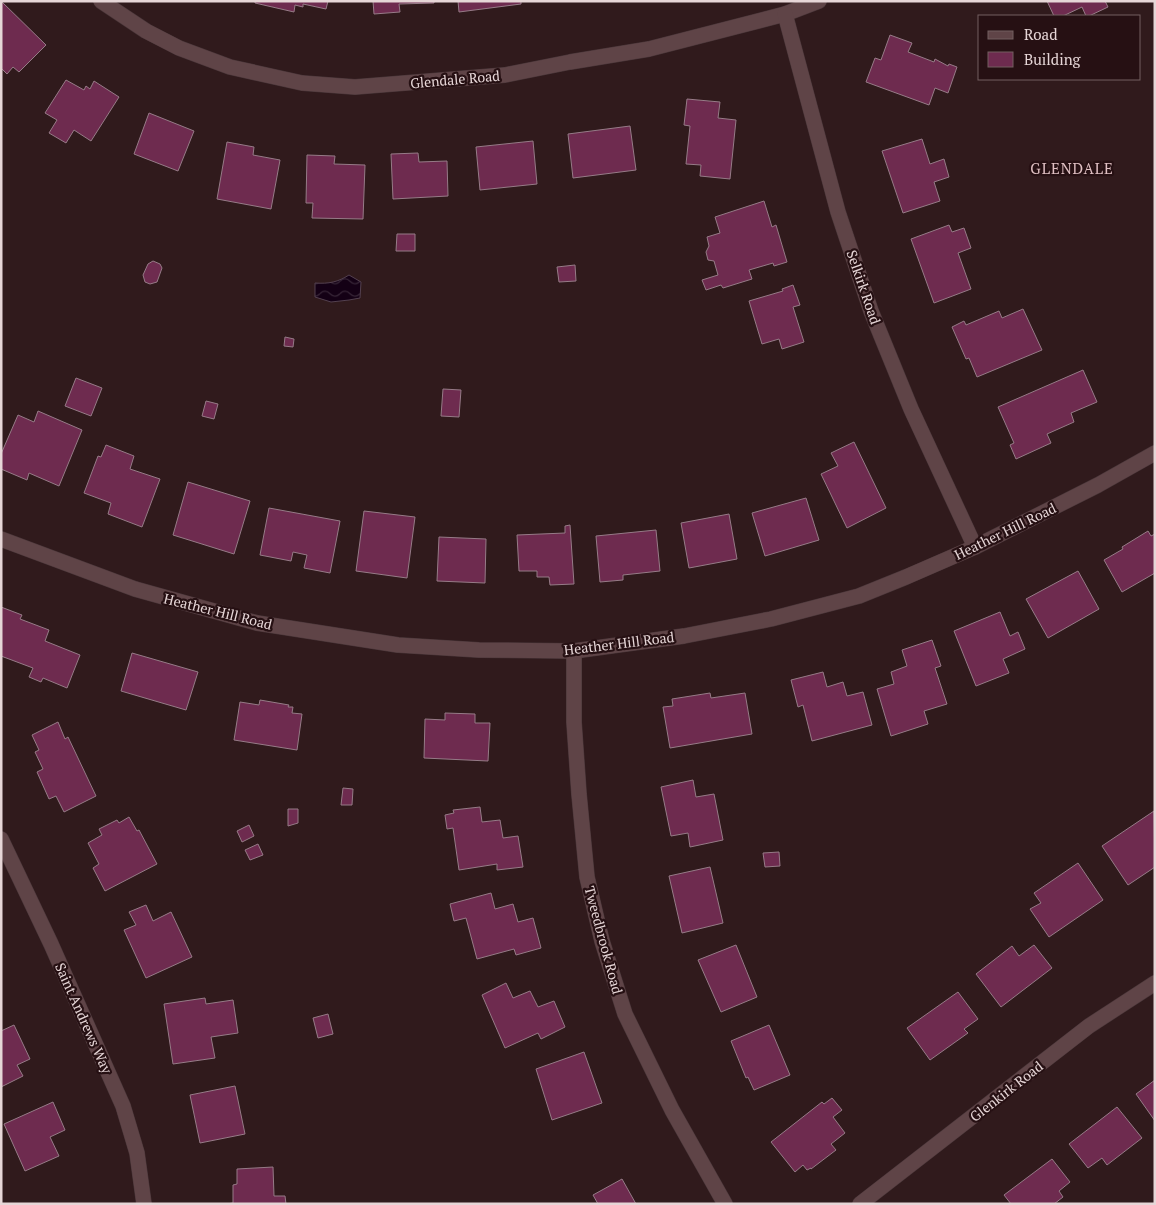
<svg xmlns="http://www.w3.org/2000/svg" width="1156" height="1205" font-family="'PT Serif',serif">
	<style>
		.water { fill: url(#water-waves); stroke: #53404f }
		.building { fill: #6e2b4f; stroke: #967b87 }
		.lines { fill: none; stroke-linecap: round; stroke-linejoin: round }
		.minor-casing { stroke: #493639; stroke-width: 16 }
		.minor { stroke: #5f4447; stroke-width: 15 }
		.labels { text-anchor: middle; dominant-baseline: central; stroke-width: 4.5; stroke-linejoin: round; paint-order: stroke }
		.street-label { font-size: 14px; fill: #e6d6d7; stroke: #261013 }
		.neighbourhood-label { font-size: 15px; letter-spacing: 1px; fill: #e0c0c3; stroke: #261013 }
	</style>
	<defs>
		<pattern id="water-waves" width="16" height="10" patternUnits="userSpaceOnUse" patternTransform="scale(1.25)"><rect width="16" height="10" fill="#140015"/><path d="M0 5q4-4 8 0t8 0" fill="none" stroke="#362436"/></pattern>
	</defs>
	<rect width="100%" height="100%" fill="#301a1c"/>
	<!-- water -->
	<path class="water" d="M349,275L361,282L360,298L349,300L331,302L315,297V283C329,284 338,282 349,275Z"/>
	<!-- building -->
	<g class="building">
		<path d="M1,1L46,45L19,72L13,67L7,74L1,68Z"/>
		<path d="M255,1H328L326,9L303,4V7L295,5L294,12L255,3Z"/>
		<path d="M373,1H434V3L399,4L400,12L374,14Z"/>
		<path d="M458,1H521V4L459,12Z"/>
		<path d="M1047,1H1105L1108,7L1089,16H1086L1082,7L1063,16H1054Z"/>
		<path d="M890,35L912,43L908,52L934,62L935,59L948,66L949,64L957,67L948,93L935,88L929,105L866,82L875,58L881,60Z"/>
		<path d="M66,80L84,90L86,86L90,89L94,81L119,97L91,141L74,130L66,143L49,133L57,120L45,113Z"/>
		<path d="M687,99L720,102L718,118L736,120L730,179L700,176L701,165L686,164L690,126L684,125Z"/>
		<path d="M149,113L194,131L178,171L134,154Z"/>
		<path d="M630,126L636,170L573,178L568,134Z"/>
		<path d="M922,139L930,164L944,159L949,177L934,182L940,201L903,213L882,151Z"/>
		<path d="M533,141L537,184L480,190L476,147Z"/>
		<path d="M227,142L254,147L253,155L280,160L271,209L217,199Z"/>
		<path d="M418,153L419,162L447,161L448,196L393,199L391,154Z"/>
		<path d="M307,155L335,156L334,164L365,165L363,219L312,218L313,203H306Z"/>
		<path d="M764,201L772,227L776,225L787,262L774,266L773,263L749,270L752,279L723,288L721,285L706,290L702,280L718,275L714,261L708,260L706,252L709,246L707,237L720,233L715,217Z"/>
		<path d="M949,225L952,232L964,228L971,248L958,253L971,289L934,303L911,239Z"/>
		<path d="M397,234H415V251H396Z"/>
		<path d="M153,261L160,264L162,268L157,282L150,284L145,282L143,275L148,264Z"/>
		<path d="M575,265L576,281L559,282L557,267Z"/>
		<path d="M793,285L800,305L793,307L804,342L782,349L779,339L762,344L749,301L783,291L782,289Z"/>
		<path d="M1023,309L1042,350L977,377L969,358L966,359L952,327L964,321L966,325L999,311L1002,318Z"/>
		<path d="M285,337L294,339L293,347L284,346Z"/>
		<path d="M1083,370L1097,402L1071,413L1074,422L1047,434L1051,443L1016,459L1010,445L1014,443L998,407Z"/>
		<path d="M76,378L102,388L91,416L65,406Z"/>
		<path d="M443,389L461,390L459,417L441,416Z"/>
		<path d="M206,401L218,404L214,419L202,416Z"/>
		<path d="M38,411L82,430L59,486L29,473L27,480L1,469V454L18,415L34,422Z"/>
		<path d="M854,442L886,508L847,528L821,474L838,466L831,453Z"/>
		<path d="M106,445L134,456L130,469L160,479L142,527L108,514L111,503L84,493L98,456L101,457Z"/>
		<path d="M188,482L250,501L234,554L173,535Z"/>
		<path d="M806,498L819,540L765,556L752,513Z"/>
		<path d="M269,508L340,521L330,573L304,568L307,555L293,552L291,561L260,555Z"/>
		<path d="M364,511L415,517L407,578L356,571Z"/>
		<path d="M729,514L737,559L689,568L681,523Z"/>
		<path d="M570,525L574,584L550,585L549,577H537V571H519L517,535L565,533V526Z"/>
		<path d="M656,530L660,571L623,575V580L600,582L596,536Z"/>
		<path d="M1148,531L1151,536L1155,534V573L1122,592L1104,560L1123,549L1122,547Z"/>
		<path d="M439,537L486,539L485,583L437,581Z"/>
		<path d="M1078,571L1099,609L1048,638L1026,599Z"/>
		<path d="M1,607L22,615L20,619L49,630L45,641L80,655L67,688L43,678L41,682L29,677L33,668L1,656Z"/>
		<path d="M1000,612L1010,636L1018,632L1025,649L1003,659L1009,673L976,686L954,631Z"/>
		<path d="M932,640L941,666L935,668L947,704L924,711L928,724L891,736L877,689L894,684L891,672L907,666L902,650Z"/>
		<path d="M132,653L198,672L186,710L121,691Z"/>
		<path d="M823,672L827,687L843,682L847,696L863,692L872,725L812,741L803,705L798,707L791,680Z"/>
		<path d="M710,693L711,698L745,693L752,734L670,748L663,707L673,706L672,699Z"/>
		<path d="M260,700L289,705L288,707H293L292,713L302,714L297,750L234,740L240,702L259,705Z"/>
		<path d="M445,713L475,714V723H490L488,761L424,758L425,719L445,720Z"/>
		<path d="M58,722L65,739L68,737L96,796L64,812L56,796L49,799L37,772L43,769L35,752L39,750L32,735Z"/>
		<path d="M693,780L696,797L714,794L723,840L690,847L688,833L671,836L661,787Z"/>
		<path d="M343,788L353,789L352,805H341Z"/>
		<path d="M480,807L482,822L500,820L503,838L518,836L523,867L497,870V864L459,870L453,828L447,829L445,815L454,813L453,810Z"/>
		<path d="M288,809H298V823L288,826Z"/>
		<path d="M1154,811L1155,867L1128,885L1102,846Z"/>
		<path d="M129,817L137,831L139,830L157,864L105,891L93,868L99,864L88,843L102,835L99,829L117,820L119,823Z"/>
		<path d="M249,825L254,836L242,842L237,831Z"/>
		<path d="M258,844L263,855L250,860L245,850Z"/>
		<path d="M779,852L780,866L765,867L763,853Z"/>
		<path d="M1078,863L1103,900L1049,937L1030,909L1041,903L1034,893Z"/>
		<path d="M710,867L723,923L682,933L669,876Z"/>
		<path d="M491,893L495,909L513,904L518,922L533,918L541,948L516,955L514,949L477,959L466,918L454,921L450,904Z"/>
		<path d="M146,905L153,921L171,912L192,957L146,978L124,930L136,925L129,912Z"/>
		<path d="M736,945L757,997L721,1012L698,960Z"/>
		<path d="M1034,945L1052,968L1001,1007L976,974L1012,946L1019,956Z"/>
		<path d="M506,983L513,998L530,991L538,1007L554,1001L565,1027L541,1039L538,1033L505,1048L482,995Z"/>
		<path d="M958,992L978,1019L964,1029L968,1033L930,1060L907,1028Z"/>
		<path d="M205,998L206,1004L233,1000L238,1033L211,1037L215,1058L173,1064L164,1004Z"/>
		<path d="M328,1014L333,1034L318,1038L313,1018Z"/>
		<path d="M14,1025L30,1059L17,1065L23,1076L1,1087V1031Z"/>
		<path d="M769,1025L790,1075L754,1090L748,1077L746,1078L731,1041Z"/>
		<path d="M584,1052L602,1103L552,1120L536,1069Z"/>
		<path d="M1155,1080V1121L1136,1094Z"/>
		<path d="M235,1086L245,1134L200,1143L190,1095Z"/>
		<path d="M832,1098L842,1110L833,1117L845,1133L831,1144L836,1150L811,1169V1168L807,1170L803,1165L795,1172L771,1142L822,1102L824,1104Z"/>
		<path d="M53,1102L65,1130L50,1137L59,1156L25,1171L4,1124Z"/>
		<path d="M1117,1107L1142,1138L1107,1165L1102,1158L1088,1168L1069,1144Z"/>
		<path d="M1052,1159L1070,1182L1059,1191L1063,1197L1054,1204H1011L1004,1195Z"/>
		<path d="M273,1167L274,1196H285L286,1204H226L233,1203V1185L237,1184V1169Z"/>
		<path d="M622,1179L636,1204H598L593,1195Z"/>
	</g>
	<g class="lines">
		<defs>
			<g id="minor">
				<path d="M101,1L146,31L179,48L230,67L302,83L355,87L505,75L570,62L649,49L785,14L819,1"/>
				<path d="M785,14L838,212L871,311L911,409L975,547"/>
				<path d="M1,539L135,589L257,623L398,645L479,650L574,651L684,636L771,619L859,596L906,577L975,547L1098,485L1155,453"/>
				<path d="M574,651V722L579,794L587,877L602,941L625,1014L672,1110L725,1204"/>
				<path d="M1,839L51,944L123,1106L137,1153L144,1204"/>
				<path d="M860,1204L1089,1026L1155,983"/>
			</g>
		</defs>
		<!-- minor casing -->
		<use href="#minor" class="minor-casing"/>
		<!-- minor -->
		<use href="#minor" class="minor"/>
	</g>
	<g class="labels">
		<!-- street labels -->
		<g class="street-label">
			<text transform="translate(455 79) rotate(-5)">Glendale Road</text>
			<text transform="translate(864 287) rotate(71)">Selkirk Road</text>
			<text transform="translate(1005 531) rotate(-26)">Heather Hill Road</text>
			<text transform="translate(218 611) rotate(14)">Heather Hill Road</text>
			<text transform="translate(619 643) rotate(-7)">Heather Hill Road</text>
			<text transform="translate(604 940) rotate(75)">Tweedbrook Road</text>
			<text transform="translate(84 1018) rotate(66)">Saint Andrews Way</text>
			<text transform="translate(1006 1091) rotate(-38)">Glenkirk Road</text>
		</g>
		<!-- neighbourhood labels -->
		<g class="neighbourhood-label">
			<text x="1072" y="168">GLENDALE</text>
		</g>
	</g>
	<!-- border -->
	<rect width="1156" height="1205" fill="none" stroke="#e6d6d7" stroke-width="5"/>
	<!-- legend -->
	<rect x="978" y="15" width="162" height="65" fill="#261013" stroke="#735f61"/>
	<rect x="988" y="31" width="25" height="8" fill="#5f4447" stroke="#735f61"/>
	<text x="1024" y="40" font-size="15" fill="#e6d6d7">Road</text>
	<rect x="988" y="52" width="25" height="15" fill="#6e2b4f" stroke="#735f61"/>
	<text x="1024" y="65" font-size="15" fill="#e6d6d7">Building</text>
</svg>
